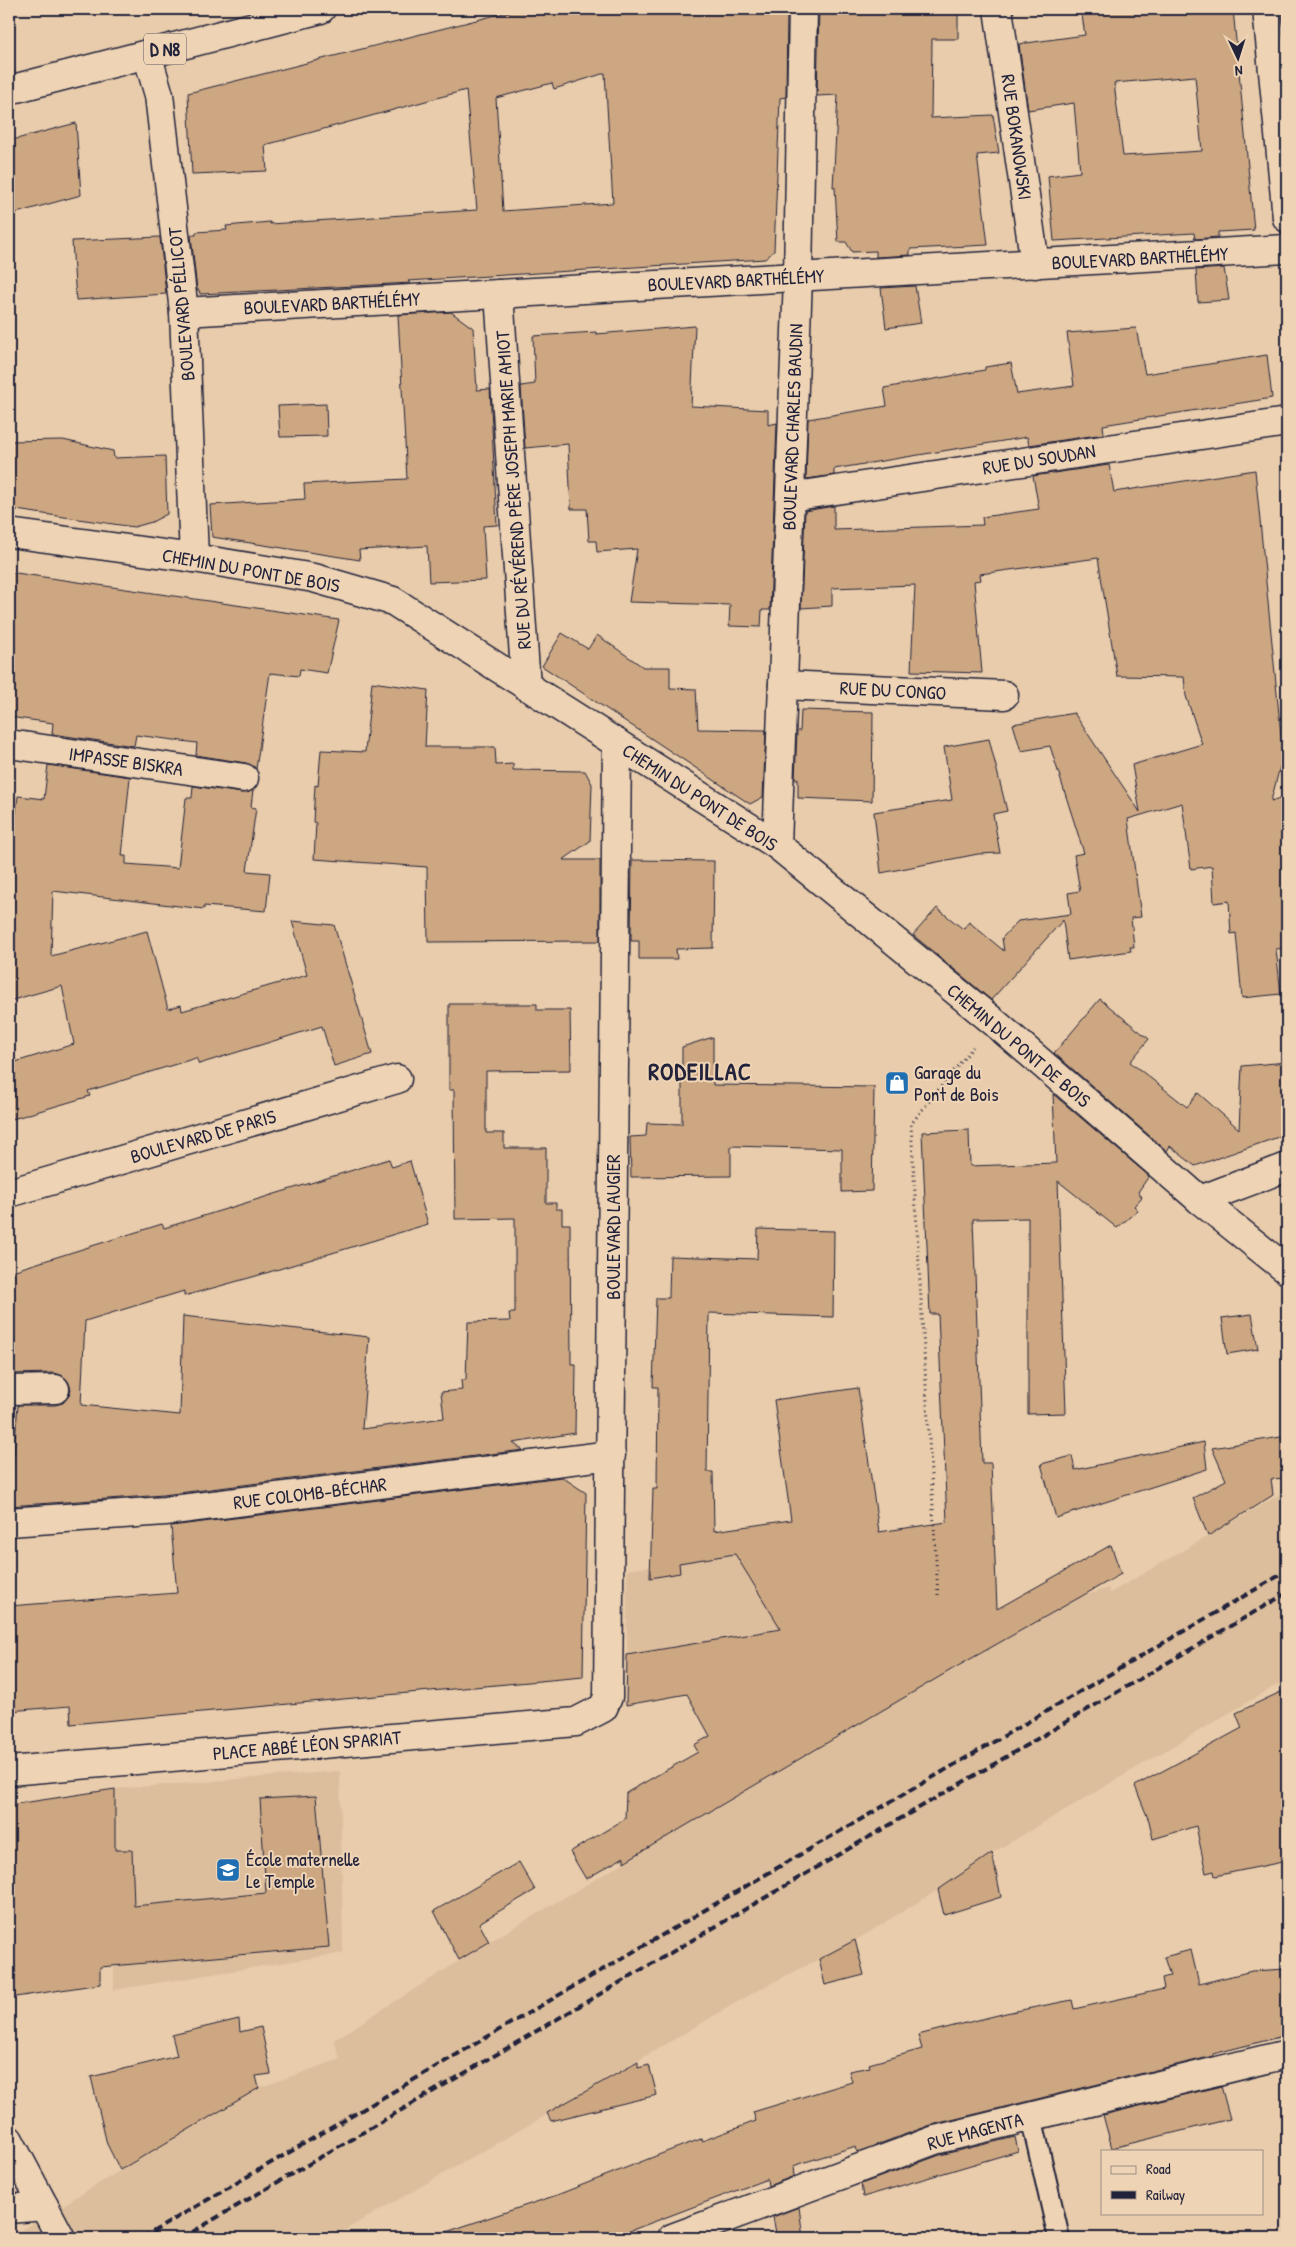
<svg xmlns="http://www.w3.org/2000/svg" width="1296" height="2247" font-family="'Patrick Hand',sans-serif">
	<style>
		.built { fill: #dcbe9c }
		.building { fill: #cda781; stroke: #22223b; fill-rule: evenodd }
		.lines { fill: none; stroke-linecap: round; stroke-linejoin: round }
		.lane-casing { stroke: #22223b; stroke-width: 24 }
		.street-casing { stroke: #22223b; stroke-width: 31 }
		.secondary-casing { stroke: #22223b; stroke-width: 31 }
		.primary-casing { stroke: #22223b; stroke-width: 31 }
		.path { stroke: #22223b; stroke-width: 3; stroke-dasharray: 1 4; stroke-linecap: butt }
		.lane { stroke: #eed4b5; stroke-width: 20 }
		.street { stroke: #eed4b5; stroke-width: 28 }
		.secondary { stroke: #eed4b5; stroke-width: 28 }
		.primary { stroke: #eed4b5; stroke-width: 28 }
		.rail { stroke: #22223b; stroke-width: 4; stroke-dasharray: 8 4; stroke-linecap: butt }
		.labels { text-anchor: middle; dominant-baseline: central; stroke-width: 4; stroke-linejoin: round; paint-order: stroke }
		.shield { fill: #eed4b5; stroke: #5f5760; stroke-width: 1 }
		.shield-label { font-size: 18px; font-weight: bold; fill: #22223b }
		.street-label { font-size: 19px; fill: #22223b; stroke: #eed4b5 }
		.poi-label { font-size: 19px; fill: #22223b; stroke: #eed4b5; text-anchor: start }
		.district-label { font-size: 24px; font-weight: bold; letter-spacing: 1px; fill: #22223b; stroke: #eed4b5 }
	</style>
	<rect width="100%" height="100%" fill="#e8ccab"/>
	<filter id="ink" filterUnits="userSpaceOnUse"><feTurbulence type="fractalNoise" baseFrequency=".02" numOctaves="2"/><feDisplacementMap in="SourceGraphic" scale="10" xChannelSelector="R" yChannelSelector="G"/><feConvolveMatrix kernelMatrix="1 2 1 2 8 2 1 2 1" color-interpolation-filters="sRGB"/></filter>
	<g filter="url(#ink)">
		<!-- built -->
		<g class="built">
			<path d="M1287,1490V1679L992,1853L938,1890L851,1943L756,1991L534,2122L331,2238H9L240,2098L259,2088L340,2059L334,2040L489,1942L859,1724L805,1625L627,1655V1570L903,1529L912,1589L951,1671L1081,1597L1108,1588L1110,1593Z"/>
			<path d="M340,1771L343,1953L114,1990L115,1789Z"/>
		</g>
		<!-- building -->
		<g class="building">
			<path d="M520,9H787L786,97L780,98L774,251L765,259L408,281L411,283L200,294L199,290H197L191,235H196V232L227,230L226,226L270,222V224L477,210L466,90L265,145L267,171L192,174L188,93ZM605,73L613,203L503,211L496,98L552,83L554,89Z"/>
			<path d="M819,9H958V39H932L931,118L993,115L999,153L977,155L988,245L910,249V255L876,257V251L852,252L846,242H838L835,187H833L838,95L817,96Z"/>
			<path d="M1081,9H1233L1254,230L1218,232V237L1195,239L1194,233L1054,241L1048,176L1080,172L1074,103L1028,110L1019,44L1085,35ZM1195,76L1202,151L1123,156L1114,83Z"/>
			<path d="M76,123L81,195L9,215V141Z"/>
			<path d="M160,237L166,294L76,300L72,241Z"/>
			<path d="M1224,268L1229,300L1198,302L1196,270Z"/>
			<path d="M915,286L921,323L886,328L881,288Z"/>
			<path d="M451,312L473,328L477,390L490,389L497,525L483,526L486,580L429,582L427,546L359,550L360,560L212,537L210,505L305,499L304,484L407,479L398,315Z"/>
			<path d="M695,326L691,406L768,410V425L777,423L770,610H762L761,627L729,626L730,605L629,602L637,549L597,552L596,541H589L587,509H571L568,444L525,448L521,386L535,384L533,336L596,332V334Z"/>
			<path d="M1136,328L1145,374L1267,355L1272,398L1103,425L1104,434L1029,445L1027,437L834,469V475L806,479L808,419L887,406L884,388L985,370V367L1011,363L1017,394L1074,386L1067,333Z"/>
			<path d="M326,404L327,436L280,437L278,406Z"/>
			<path d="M63,440L113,451L114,458L165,456L167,514L152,522L134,527L9,509V441Z"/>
			<path d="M1109,465L1114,492L1255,470L1283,755L1271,801L1287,796V948L1276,949L1281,994L1242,998L1236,933L1231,934L1229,901L1214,903L1212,866L1191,869L1182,803L1128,819L1141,917L1131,918L1134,947H1130L1131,951L1068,960L1063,920L991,1000L913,935L937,908L963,929L969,922L1004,951L1002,938L1018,921L1071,914L1068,893L1080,891L1074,855L1084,853L1050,746L1021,751L1013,724L1074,713L1140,812L1132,765L1202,744L1186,696L1184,677L1117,676L1098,558L980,574L981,580L974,581L982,673L911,671L915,585L832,588V606L801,608L805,511L834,506V530L983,525L982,517L1039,509L1033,476Z"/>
			<path d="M9,572L339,620L327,673L300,669L299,676L270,673L256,769L246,763L196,755L197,743L136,735L134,746L52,734L53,723L9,717Z"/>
			<path d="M562,633L588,649L597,635L643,667H670V688L696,689L698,729L766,730L763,797L750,804L542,666Z"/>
			<path d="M372,682L428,690L425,747H495L496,765L513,764V770L585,771L592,784L590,841L563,860H600V941L428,942L427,867L314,859L316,823L313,822L315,785L318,786L321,750L365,752Z"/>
			<path d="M801,710L873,712L872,801L798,798V778L795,780L797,731H800Z"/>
			<path d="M989,739L1007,811L993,814L1000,853L978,854L881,873L874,812L952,800L944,747Z"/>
			<path d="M48,765L130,777L122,856H126V864L178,868L186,798H192L193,786L242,793L253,790L251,807L256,808L247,871L270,873L266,911L204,906V909L53,891L51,956L147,931L168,1009L181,1005L182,1011L307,975L292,921L334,925L372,1054L334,1066L322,1026L199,1064L196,1058L88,1091L90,1096L9,1120V1064L74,1044L62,986L9,1001V866L18,796L44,799Z"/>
			<path d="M632,860L714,861L713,948L676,949L677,959H639V941H631Z"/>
			<path d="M1100,999L1149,1039L1130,1062L1187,1107L1198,1093L1239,1129L1242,1066L1287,1062V1134L1195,1166L1170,1146L1167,1151L1054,1053Z"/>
			<path d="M449,1004H537V1010H570L571,1070L486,1071V1133H504V1148H546V1203H556V1209H562V1224H570L571,1364H576L575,1433L513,1443L523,1450L163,1495L9,1506V1465H13L18,1405H55L63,1403L68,1397L71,1389L68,1381L63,1376L55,1373L9,1374V1272L162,1224L164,1228L389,1159L392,1167L410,1161L428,1224L256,1276L184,1296V1291L85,1321L81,1405L180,1415L183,1316L369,1337L362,1429L444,1418L441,1392L462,1390L461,1380H466L468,1322L510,1321L509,1313H515V1218L455,1219L454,1090H449Z"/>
			<path d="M713,1037V1085L874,1087L872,1191L842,1192V1149L731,1146V1176L631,1177L630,1137L646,1136L647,1123L682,1124V1047Z"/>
			<path d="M1053,1094L1149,1176L1138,1192L1142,1197L1134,1206L1138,1210L1117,1228L1058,1181L1066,1413L1028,1414V1218L973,1219L982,1463H991L997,1609L1111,1545L1121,1574L951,1670L624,1862V1857L586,1879L570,1852L625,1819L626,1793L698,1752L694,1745L710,1736L687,1694L626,1705L627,1655L781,1629L735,1554L679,1563L680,1573L650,1578L653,1489H657L658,1387H653L656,1298H669L670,1256L757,1259L758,1229L834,1231L833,1317L709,1313L707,1472H713L714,1531L791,1520L774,1400L858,1388L879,1532L947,1522L938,1314H930L922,1132L969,1130L970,1166L1056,1163Z"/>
			<path d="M1252,1314L1258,1349L1227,1354L1222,1318Z"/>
			<path d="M1287,1436V1478L1271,1479L1273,1495L1208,1536L1193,1498L1226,1480L1212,1448Z"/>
			<path d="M1204,1442L1207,1469L1056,1518L1041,1464L1072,1456L1075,1470Z"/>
			<path d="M562,1477L586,1493L583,1677L71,1724L70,1706L9,1711V1606L177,1593L171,1526Z"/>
			<path d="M1287,1689V1861L1215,1876L1214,1871L1206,1873L1196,1826L1153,1839L1149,1821L1135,1786L1242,1728L1236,1713Z"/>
			<path d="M115,1789V1850H132L134,1906L266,1893L260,1799L316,1796L329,1947L100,1967V1984L9,1998V1805Z"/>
			<path d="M992,1853L1001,1897L944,1915L938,1890Z"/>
			<path d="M519,1862L535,1890L479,1923L489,1942L459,1960L434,1911Z"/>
			<path d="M855,1940L864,1975L825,1985L819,1959Z"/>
			<path d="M1191,1950L1199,1984L1252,1971L1287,1969V2035L1213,2054V2056L931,2125L857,2152L856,2146L793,2166L794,2176L768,2186L767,2179L611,2238H444L443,2233L557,2195L671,2150L701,2139L702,2141L756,2121L753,2112L852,2082L849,2071L870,2067L869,2064L922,2049L918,2035L1006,2013L1072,2000L1074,2009L1164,1989L1162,1978L1170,1976L1164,1957Z"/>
			<path d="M239,2019L240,2032L261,2027L271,2074L256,2076L259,2088L120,2170L107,2144L91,2077L177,2056L172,2035Z"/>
			<path d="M638,2062V2068L649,2065L657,2095L551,2121L547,2113Z"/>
			<path d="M1221,2086L1230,2119L1112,2148L1103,2115Z"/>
			<path d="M1015,2137L1018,2151L863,2197L861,2184L940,2155Z"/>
			<path d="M799,2207L803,2238H777L773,2217Z"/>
		</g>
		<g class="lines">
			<defs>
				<path id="lane" d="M1031,2116L1059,2238"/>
				<g id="street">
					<path d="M998,9L1035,264"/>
					<path d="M1267,9L1287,218"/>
					<path d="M147,54L159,95L184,312L194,558"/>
					<path d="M499,294L526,686"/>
					<path d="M184,312L1287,249"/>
					<path d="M790,497L1287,422"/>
					<path d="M783,685L1004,695"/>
					<path d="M9,744L244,778"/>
					<path d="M777,845L798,277L803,9"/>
					<path d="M9,1193L397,1079"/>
					<path d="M1200,1200L1287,1167"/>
					<path d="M9,1390L55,1389"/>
					<path d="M9,1522L165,1511L611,1455"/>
					<path d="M9,1771L576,1722L603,1708L608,1697L617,743"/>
					<path d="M9,2140L61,2238"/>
					<path d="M9,2209L44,2206"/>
					<path d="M672,2238L935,2140L1287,2054"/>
				</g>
				<path id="secondary" d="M9,533L194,558L314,578L393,601L777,845L994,1022L1200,1200L1287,1270"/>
				<path id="primary" d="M9,90L321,9"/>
			</defs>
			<!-- lane casing -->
			<use href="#lane" class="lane-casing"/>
			<!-- street casing -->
			<use href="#street" class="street-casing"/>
			<!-- secondary casing -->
			<use href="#secondary" class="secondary-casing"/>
			<!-- primary casing -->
			<use href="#primary" class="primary-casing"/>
			<!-- path -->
			<path class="path" d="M938,1595L911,1124L973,1047"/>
			<!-- lane -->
			<use href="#lane" class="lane"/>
			<!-- street -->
			<use href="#street" class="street"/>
			<!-- secondary -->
			<use href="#secondary" class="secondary"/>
			<!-- primary -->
			<use href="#primary" class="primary"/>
			<!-- rail -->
			<g class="rail">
				<path d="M142,2238L1287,1571"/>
				<path d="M182,2238L1287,1593"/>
			</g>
		</g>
	</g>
	<!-- icons -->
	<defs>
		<symbol id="shop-square" viewBox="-11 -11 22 22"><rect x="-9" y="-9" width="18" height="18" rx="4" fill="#1f6fb2" stroke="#eed4b5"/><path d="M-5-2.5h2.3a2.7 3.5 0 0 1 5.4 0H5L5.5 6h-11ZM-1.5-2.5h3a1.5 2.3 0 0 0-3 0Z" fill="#fff"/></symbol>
		<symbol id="school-square" viewBox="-11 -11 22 22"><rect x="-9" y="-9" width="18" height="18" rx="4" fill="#1f6fb2" stroke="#eed4b5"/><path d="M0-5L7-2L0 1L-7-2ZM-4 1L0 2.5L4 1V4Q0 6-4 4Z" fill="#fff"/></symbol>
	</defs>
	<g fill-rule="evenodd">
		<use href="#shop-square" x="883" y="1069" width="28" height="28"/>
		<use href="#school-square" x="214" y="1856" width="28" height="28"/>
	</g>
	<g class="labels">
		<!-- shield labels -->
		<rect class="shield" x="144" y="33.5" width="42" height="31" rx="4"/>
		<g class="shield-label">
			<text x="165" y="49">D N8</text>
		</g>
		<!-- street labels -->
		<g class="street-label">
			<text transform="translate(1017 137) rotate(82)">RUE BOKANOWSKI</text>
			<text transform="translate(1140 258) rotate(-3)">BOULEVARD BARTHÉLÉMY</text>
			<text transform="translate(736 280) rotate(-3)">BOULEVARD BARTHÉLÉMY</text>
			<text transform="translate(332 303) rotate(-3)">BOULEVARD BARTHÉLÉMY</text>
			<text transform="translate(181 304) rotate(-95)">BOULEVARD PÉLLICOT</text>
			<text transform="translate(792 427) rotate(-88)">BOULEVARD CHARLES BAUDIN</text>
			<text transform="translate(1039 459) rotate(-9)">RUE DU SOUDAN</text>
			<text transform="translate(513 490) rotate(-94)">RUE DU RÉVÉREND PÈRE JOSEPH MARIE AMIOT</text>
			<text transform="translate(251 570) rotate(10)">CHEMIN DU PONT DE BOIS</text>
			<text transform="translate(893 690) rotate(3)">RUE DU CONGO</text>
			<text transform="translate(126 761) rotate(8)">IMPASSE BISKRA</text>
			<text transform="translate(700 797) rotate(33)">CHEMIN DU PONT DE BOIS</text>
			<text transform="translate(1019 1045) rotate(40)">CHEMIN DU PONT DE BOIS</text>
			<text transform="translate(203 1136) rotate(-16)">BOULEVARD DE PARIS</text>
			<text transform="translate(613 1227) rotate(-90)">BOULEVARD LAUGIER</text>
			<text transform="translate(310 1493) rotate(-7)">RUE COLOMB-BÉCHAR</text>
			<text transform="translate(307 1745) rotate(-5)">PLACE ABBÉ LÉON SPARIAT</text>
			<text transform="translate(975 2131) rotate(-15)">RUE MAGENTA</text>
		</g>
		<!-- poi labels -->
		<g class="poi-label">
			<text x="914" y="1072">Garage du<tspan x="914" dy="22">Pont de Bois</tspan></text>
			<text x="246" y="1859">École maternelle<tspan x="246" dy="22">Le Temple</tspan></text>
		</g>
		<!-- district labels -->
		<g class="district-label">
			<text x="700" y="1071">RODEILLAC</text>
		</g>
	</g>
	<!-- margin -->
	<rect width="1296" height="2247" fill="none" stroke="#eed4b5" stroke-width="30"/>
	<rect x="15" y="15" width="1266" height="2217" fill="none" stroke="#22223b" stroke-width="2" filter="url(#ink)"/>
	<!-- legend -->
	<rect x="1101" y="2150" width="162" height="65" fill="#eed4b5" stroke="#9c8d84"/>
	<rect x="1111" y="2166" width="25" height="8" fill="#eed4b5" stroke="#9c8d84"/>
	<text x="1146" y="2174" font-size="15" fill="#22223b">Road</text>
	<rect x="1111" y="2191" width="25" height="8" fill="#22223b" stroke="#9c8d84"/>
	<text x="1146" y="2200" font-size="15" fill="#22223b">Railway</text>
	<!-- north arrow -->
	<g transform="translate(1238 58) rotate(176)" stroke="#eed4b5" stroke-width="4" paint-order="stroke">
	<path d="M0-4L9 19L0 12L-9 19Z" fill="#22223b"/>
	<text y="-8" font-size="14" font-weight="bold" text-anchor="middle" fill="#22223b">N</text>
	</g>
</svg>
